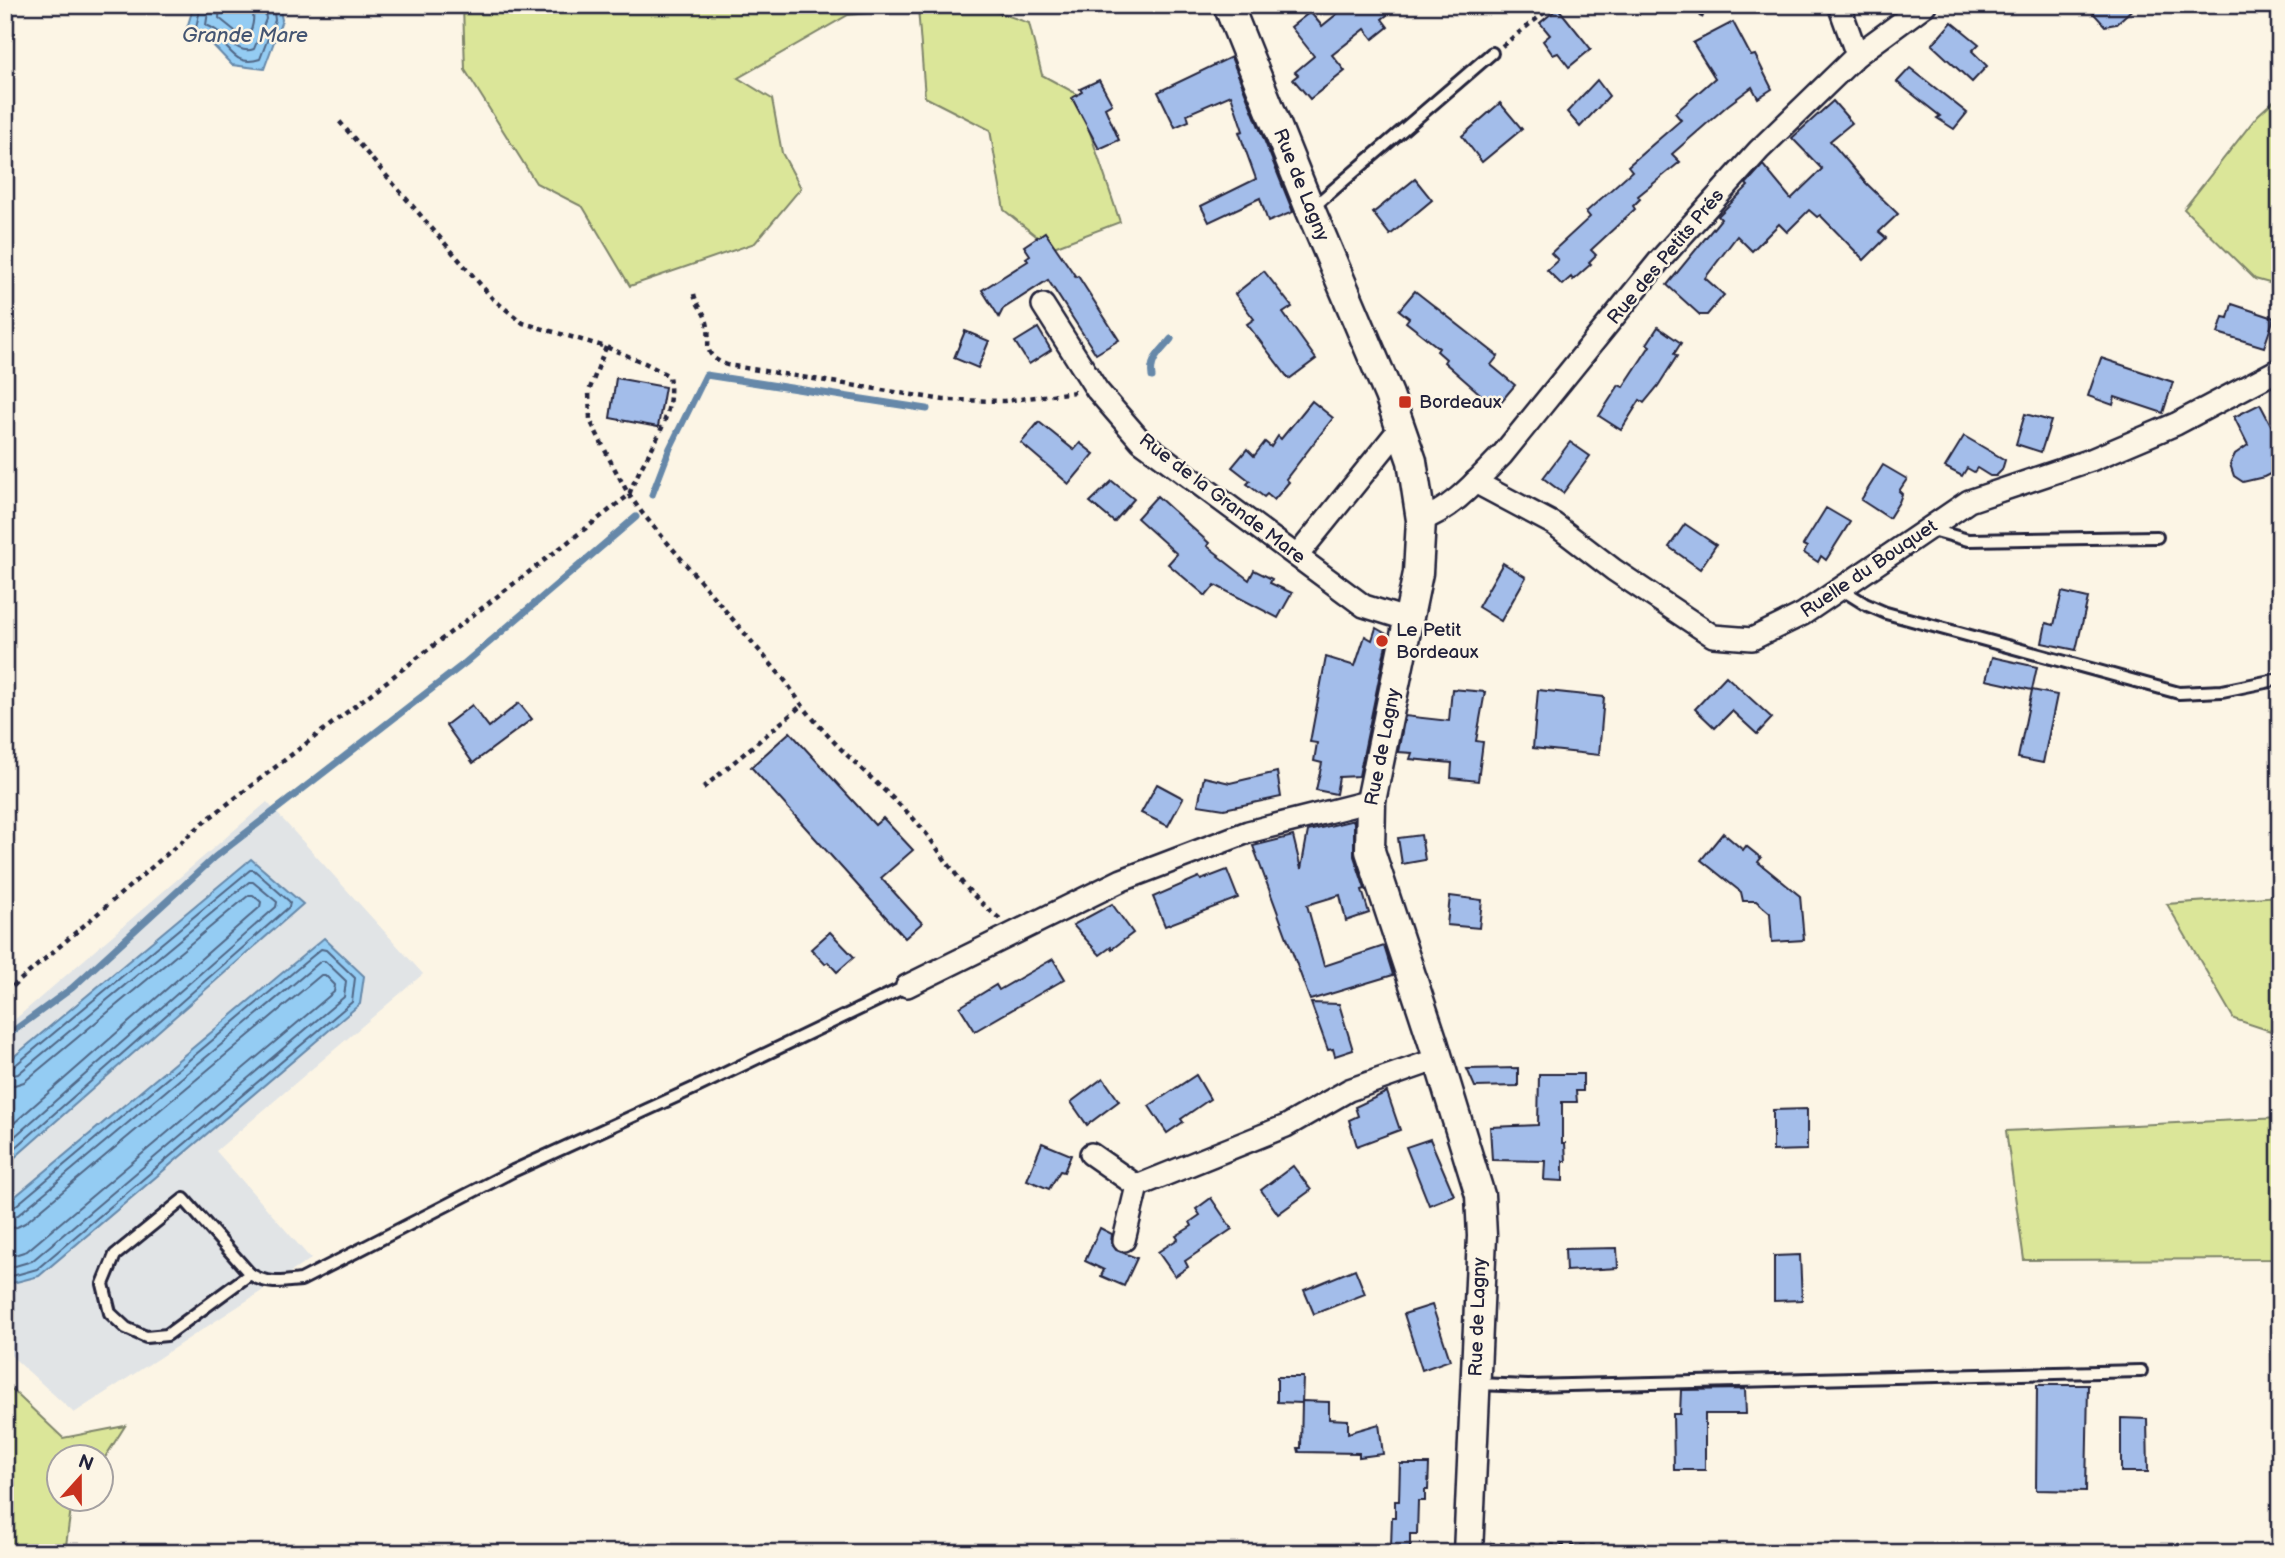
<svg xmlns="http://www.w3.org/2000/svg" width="2285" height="1558" font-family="'Balsamiq Sans',sans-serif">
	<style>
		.built { fill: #e1e4e6 }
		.green { fill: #dbe699; stroke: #7e846a; stroke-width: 2 }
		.water { fill: #94ccf3; stroke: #6688a9; stroke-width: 2 }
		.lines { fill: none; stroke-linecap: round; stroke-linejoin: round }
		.shore { stroke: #506685; stroke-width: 2 }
		.stream { stroke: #6688a9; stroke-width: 7 }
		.building { fill: #a3bdea; stroke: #22223b; stroke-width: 2 }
		.lane-casing { stroke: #22223b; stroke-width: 16 }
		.street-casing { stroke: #22223b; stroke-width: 26 }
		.secondary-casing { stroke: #22223b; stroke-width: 33 }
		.path { stroke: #22223b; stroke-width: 4.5; stroke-dasharray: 5 5; stroke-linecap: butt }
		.lane { stroke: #fcf5e5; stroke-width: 10 }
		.street { stroke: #fcf5e5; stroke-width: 21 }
		.secondary { stroke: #fcf5e5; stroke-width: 28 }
		.poi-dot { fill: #c8321e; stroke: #fcf5e5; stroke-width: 2.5 }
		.labels { text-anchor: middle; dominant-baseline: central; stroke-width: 5; stroke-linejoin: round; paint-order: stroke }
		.street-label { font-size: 19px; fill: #22223b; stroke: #fcf5e5 }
		.poi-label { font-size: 19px; fill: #22223b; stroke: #fcf5e5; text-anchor: start }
		.water-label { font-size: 21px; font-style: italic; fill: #445572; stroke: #fcf5e5 }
	</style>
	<rect width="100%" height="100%" fill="#fcf5e5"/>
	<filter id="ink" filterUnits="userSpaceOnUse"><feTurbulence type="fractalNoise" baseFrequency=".0143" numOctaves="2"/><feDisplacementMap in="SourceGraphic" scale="14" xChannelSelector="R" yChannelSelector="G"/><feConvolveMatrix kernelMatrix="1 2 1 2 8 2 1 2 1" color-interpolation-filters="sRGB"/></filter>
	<g filter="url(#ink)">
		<!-- built -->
		<path class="built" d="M267,802L423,974L216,1151L311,1259L74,1413L5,1350V1028Z"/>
		<!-- green -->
		<g class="green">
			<path d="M463,5H502L510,10L518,5H977L1029,23L1042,75L1077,94L1120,222L1051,248L1004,210L990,130L925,97L918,8L848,15L738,78L772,99L782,153L801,188L755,243L630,286L583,207L536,183L465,70Z"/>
			<path d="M2280,95V286L2255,279L2184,209L2258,115Z"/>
			<path d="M2280,896V1034L2234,1019L2167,904Z"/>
			<path d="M2280,1118V1259L2024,1260L2006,1131Z"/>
			<path d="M5,1383L63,1438L125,1426L102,1462V1456H60V1498L78,1499L71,1508L65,1553H5Z"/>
		</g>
		<!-- water -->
		<g class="water">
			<path d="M194,5H279L282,20L264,69L232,65L210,42L184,38Z"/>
			<path d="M251,859L303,904L5,1166V1064Z"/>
			<path d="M324,938L364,976L360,1004L39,1276L5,1285V1205Z"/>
		</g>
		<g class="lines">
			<!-- shore -->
			<g class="shore">
				<path d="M201,5L195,32C200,34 207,34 212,36C231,44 232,68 260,59L275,20L273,5"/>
				<path d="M209,5L206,25C227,32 235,56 254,49L266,19L264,5"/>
				<path d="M220,5L219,18L245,39C254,30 254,18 253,5"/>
				<path d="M5,1069L13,1067L250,870H254L290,902L289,907L5,1157"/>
				<path d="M5,1077L18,1074L249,882H253L277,902L276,907L5,1145"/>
				<path d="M5,1088L24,1082L249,895H253L261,902L260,907L5,1131"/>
				<path d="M5,1210L13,1208L321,949L326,950L355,978L352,1002L37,1269L5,1278"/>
				<path d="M5,1219L18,1215L321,961H325L346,981L344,997L32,1261L5,1269"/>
				<path d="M5,1229L17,1227L25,1223L321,975H325L335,985L334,992L27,1251L5,1258"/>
			</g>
			<!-- stream -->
			<g class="stream">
				<path d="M1152,377C1149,359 1161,352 1171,339"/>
				<path d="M652,495L670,448L706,375L927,409"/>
				<path d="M5,1037L72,988L215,857L465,663L636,517"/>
			</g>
		</g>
		<!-- building -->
		<g class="building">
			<path d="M1348,5H1400L1382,19L1388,27L1373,39L1365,29L1332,55L1345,71L1310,99L1293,79L1298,75L1295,72L1314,56L1291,27L1310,12L1322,26Z"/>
			<path d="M2086,5H2137L2116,24L2105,26Z"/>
			<path d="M1558,8L1591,49L1569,67L1558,53L1553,55L1543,41L1550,35L1540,23Z"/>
			<path d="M1733,22L1751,56L1755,55L1772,89L1758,98L1752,87L1728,105L1672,154L1680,162L1638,196L1640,199L1633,206L1635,209L1591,250L1596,255L1589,262L1591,264L1573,280L1571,277L1562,285L1547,270L1558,260L1551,253L1590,217L1586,212L1632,171L1628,166L1681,120L1675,113L1715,78L1693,43Z"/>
			<path d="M1952,22L1979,44L1972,51L1987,66L1972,82L1932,45Z"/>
			<path d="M1231,57L1293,212L1268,222L1260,198L1209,222L1201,206L1256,179L1239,132L1243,131L1231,95L1187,114L1189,121L1175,127L1158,92Z"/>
			<path d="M1910,68L1967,113L1954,129L1937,118L1940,116L1897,82Z"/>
			<path d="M1099,80L1112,104L1105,108L1119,140L1099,149L1072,98L1082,92L1080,89Z"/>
			<path d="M1597,80L1609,96L1580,127L1567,112Z"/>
			<path d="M1833,101L1852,123L1830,141L1865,182L1898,214L1879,232L1886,238L1864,260L1820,215L1817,217L1809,210L1787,232L1779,224L1752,251L1737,236L1705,278L1724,295L1707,315H1700L1667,285L1721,219L1718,216L1748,186L1746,184L1763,165L1791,199L1822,169L1792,138Z"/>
			<path d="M1500,103L1522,129L1482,162L1462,136Z"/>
			<path d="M1415,179L1432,200L1390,235L1373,213Z"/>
			<path d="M1045,232L1076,277L1078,276L1119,340L1096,354L1048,280L1003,309L999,317L982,290L1028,261L1026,258L1030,255L1024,246Z"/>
			<path d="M1264,271L1292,307L1283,313L1316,359L1289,379L1247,324L1254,319L1235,294Z"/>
			<path d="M1415,291L1498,356L1491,365L1515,385L1499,404L1490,397L1487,400L1444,362L1446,359L1437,351L1439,348L1406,322L1409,318L1399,310Z"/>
			<path d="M2232,304L2274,318L2264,347L2218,333L2223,317L2228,318Z"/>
			<path d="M1658,327L1681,343L1674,354L1677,356L1658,386L1644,403L1640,400L1621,430L1599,416L1619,385L1623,387L1650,346L1647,344Z"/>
			<path d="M1038,328L1051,350L1029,364L1015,342Z"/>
			<path d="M965,331L989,341L978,368L954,358Z"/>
			<path d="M2101,358L2173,382L2163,413L2115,397L2113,405L2088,396Z"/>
			<path d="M616,378L665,387L658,427L610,418Z"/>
			<path d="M1312,401L1333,418L1286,479L1289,482L1274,500L1267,494L1264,497L1247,484L1250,481L1232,467L1247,449L1254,456L1265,442L1271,447L1278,436L1281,439Z"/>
			<path d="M2260,404L2280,442V469L2264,477L2243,482L2234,476L2230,464L2235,454L2248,445L2234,417Z"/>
			<path d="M2025,414L2051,421L2041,452L2016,444Z"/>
			<path d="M1039,422L1074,450L1080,443L1094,454L1069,484L1021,443Z"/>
			<path d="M1964,436L2005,460L2002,470L1996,476H1990L1977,468L1974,472L1967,468L1962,476L1945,467Z"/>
			<path d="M1570,442L1590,456L1563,493L1543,478Z"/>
			<path d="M1883,465L1907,479L1899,491L1902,494L1899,502L1889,518L1861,500Z"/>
			<path d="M1112,481L1134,499L1114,522L1090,502Z"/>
			<path d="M1157,496L1209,543L1207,546L1219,555L1218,556L1249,580L1254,570L1272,579L1270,583L1292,593L1278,618L1215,585L1206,596L1168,564L1177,554L1137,518Z"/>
			<path d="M1826,508L1850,522L1826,560L1821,556L1818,562L1804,553L1807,547L1803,545Z"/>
			<path d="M1685,524L1716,545L1700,569L1669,547Z"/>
			<path d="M1503,563L1526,577L1501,621L1478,607Z"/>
			<path d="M2062,592L2088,598L2076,650L2042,643L2046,623L2054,625Z"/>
			<path d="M1376,628L1388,635L1359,776L1339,777L1336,794L1316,790L1322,763L1314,761L1317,743L1310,742L1326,657L1355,666L1365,636L1372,640Z"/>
			<path d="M1992,657L2037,667L2032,690L1986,680Z"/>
			<path d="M1726,676L1772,718L1757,734L1732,711L1715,728L1695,709Z"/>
			<path d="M1452,689L1485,692L1476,741L1483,742L1478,781L1451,778L1452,763L1410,759L1412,753L1398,752L1405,716L1449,721Z"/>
			<path d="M1538,690L1604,697L1599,755L1533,748Z"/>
			<path d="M2032,690L2057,695L2043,763L2018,758Z"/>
			<path d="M519,703L532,719L473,763L446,725L472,705L489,727Z"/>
			<path d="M790,732L875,825L883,818L913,850L881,878L922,923L905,938L751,767Z"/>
			<path d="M1277,772L1281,797L1224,809L1198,805L1204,777L1230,783Z"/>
			<path d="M1157,784L1183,798L1168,826L1141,813Z"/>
			<path d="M1354,820V856L1365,889L1362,890L1369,913L1346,921L1340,895L1307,905L1324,966L1384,946L1393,975L1310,1000L1253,846L1293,836L1301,869L1308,831Z"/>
			<path d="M1723,833L1743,850L1746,846L1761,858L1758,862L1800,896L1804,940L1772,942L1770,913L1756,901H1743L1741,892L1701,860Z"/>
			<path d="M1421,835L1425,860L1402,864L1398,838Z"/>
			<path d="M1227,870L1238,898L1165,926L1153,897L1199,877L1201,880Z"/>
			<path d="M1450,896L1482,900L1479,928L1447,925Z"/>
			<path d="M1112,904L1133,933L1112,949L1111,947L1100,955L1073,925Z"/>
			<path d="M830,932L854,957L837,972L828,962L825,964L811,949Z"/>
			<path d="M1053,959L1065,979L975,1031L960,1007L996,985L999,990Z"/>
			<path d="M1311,1003L1339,1004L1353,1050L1335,1056L1333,1049L1328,1050Z"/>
			<path d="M1518,1068V1086L1475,1087L1467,1069Z"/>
			<path d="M1539,1074H1583V1091H1576L1577,1102H1562V1143H1565L1566,1161H1563V1181L1544,1180L1545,1161L1492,1160L1490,1127L1538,1125Z"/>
			<path d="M1196,1075L1210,1099L1181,1119L1183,1122L1167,1133L1149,1106Z"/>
			<path d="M1103,1078L1119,1101L1087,1125L1071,1102Z"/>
			<path d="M1387,1092L1400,1130L1357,1146L1349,1120L1358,1116L1355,1107Z"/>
			<path d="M1807,1109V1150L1773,1151V1110Z"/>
			<path d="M1430,1139L1454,1195L1429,1205L1406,1147Z"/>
			<path d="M1042,1143L1071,1155L1064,1172L1060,1171L1049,1189L1027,1180Z"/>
			<path d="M1293,1166L1311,1190L1278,1214L1261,1190Z"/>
			<path d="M1211,1198L1232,1229L1185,1261L1188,1267L1175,1276L1158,1252L1178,1239L1176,1236L1192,1226L1190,1222L1200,1215L1196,1209Z"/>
			<path d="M1100,1228L1112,1234L1111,1243L1116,1250L1137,1258L1124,1286L1101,1276L1104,1270L1085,1261Z"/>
			<path d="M1617,1248L1618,1268L1566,1271L1565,1249Z"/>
			<path d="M1800,1255L1802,1300L1774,1301V1256Z"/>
			<path d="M1355,1269L1365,1294L1314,1314L1304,1290Z"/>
			<path d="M1432,1305L1450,1360L1422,1370L1404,1314Z"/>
			<path d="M1277,1377H1303L1302,1403L1277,1402Z"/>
			<path d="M2037,1385H2088L2086,1491L2036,1490Z"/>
			<path d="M1745,1389L1746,1414H1705V1470H1674L1673,1414H1680L1681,1390Z"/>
			<path d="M1302,1401L1329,1402V1419L1348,1420V1433L1379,1424L1383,1454L1359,1457V1453L1299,1452L1298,1448H1301Z"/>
			<path d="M2121,1418L2147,1419L2148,1472H2121Z"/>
			<path d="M1400,1464H1429L1428,1490H1425V1501H1418L1417,1534H1410V1547H1391L1392,1517H1395V1501H1399Z"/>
		</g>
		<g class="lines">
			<defs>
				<g id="lane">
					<path d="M1311,209L1492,53"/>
					<path d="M1929,529L1968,540L2157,537"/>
					<path d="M1841,589L1865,604L1886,613L2179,693L2222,691L2280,679"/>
					<path d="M184,1199L250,1274L167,1335L146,1337L126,1328L110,1313L103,1284L115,1255Z"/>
					<path d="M250,1274C267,1285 281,1282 301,1280L513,1171L699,1086L907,986"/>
					<path d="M1478,1384L1528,1386L2141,1371"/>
				</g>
				<g id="street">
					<path d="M1839,5L1857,55"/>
					<path d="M1043,305L1097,390L1141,441L1364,606L1409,620"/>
					<path d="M1475,482L1554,524L1614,570L1713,636L1752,639L1803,614L1969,501L2091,460L2176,424L2280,369"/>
					<path d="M1421,520C1453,509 1478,479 1502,455L1659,261L1759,150L1857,55L1925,5"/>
					<path d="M1297,556L1401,427"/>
					<path d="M907,986L1122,880L1248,832L1371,801"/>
					<path d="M1091,1154L1137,1186L1124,1240"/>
					<path d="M1137,1186L1286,1126L1349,1090L1438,1059"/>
				</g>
				<path id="secondary" d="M1228,5L1310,209L1389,395L1412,461L1421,520L1418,573L1371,801L1370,851L1433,1042L1480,1195L1482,1236L1468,1553"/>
			</defs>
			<!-- lane casing -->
			<use href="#lane" class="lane-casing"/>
			<!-- street casing -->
			<use href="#street" class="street-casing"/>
			<!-- secondary casing -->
			<use href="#secondary" class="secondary-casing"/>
			<!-- path -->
			<g class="path">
				<path d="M1682,5L1686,9L1707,18"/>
				<path d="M1502,46L1554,5"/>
				<path d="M694,294C696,304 703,310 706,319C714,342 697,353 727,365L944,400L1004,401L1075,392"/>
				<path d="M606,347L589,391L590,420L611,462L629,495L643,514L787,683C820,736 868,773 912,817C930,836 942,857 958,877C970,894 985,906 1000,919"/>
				<path d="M703,788L801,706"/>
				<path d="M5,993L208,819L629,495C643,454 677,423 669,376L645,363L606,347L523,323L493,299L339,121"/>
				<path d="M1490,1544L1839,1553"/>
			</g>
			<!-- lane -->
			<use href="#lane" class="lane"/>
			<!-- street -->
			<use href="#street" class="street"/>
			<!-- secondary -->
			<use href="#secondary" class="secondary"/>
		</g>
	</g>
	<!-- markers -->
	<g class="poi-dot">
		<rect x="1398" y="395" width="14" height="14" rx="3.5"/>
		<circle cx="1382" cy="641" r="7"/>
	</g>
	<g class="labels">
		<!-- street labels -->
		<g class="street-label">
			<text transform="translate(1301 185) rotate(68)">Rue de Lagny</text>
			<text transform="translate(1666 257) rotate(-50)">Rue des Petits Prés</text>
			<text transform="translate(1222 499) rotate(37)">Rue de la Grande Mare</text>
			<text transform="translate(1869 569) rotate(-34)">Ruelle du Bouquet</text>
			<text transform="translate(1383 747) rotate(-79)">Rue de Lagny</text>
			<text transform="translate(1478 1317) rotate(-88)">Rue de Lagny</text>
		</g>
		<!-- poi labels -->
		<g class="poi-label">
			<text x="1419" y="402">Bordeaux</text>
			<text x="1396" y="630">Le Petit<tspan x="1396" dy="22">Bordeaux</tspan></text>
		</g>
		<!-- water labels -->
		<g class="water-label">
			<text x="245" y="35">Grande Mare</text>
		</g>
	</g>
	<!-- margin -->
	<rect width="2285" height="1558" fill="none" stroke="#fcf5e5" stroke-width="28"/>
	<rect x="14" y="14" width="2257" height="1530" fill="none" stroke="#22223b" stroke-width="2.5" filter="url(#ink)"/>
	<!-- north arrow -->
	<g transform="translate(80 1478) rotate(21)"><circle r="33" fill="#fcf5e5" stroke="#a5a1a1" stroke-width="2"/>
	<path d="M0-5L12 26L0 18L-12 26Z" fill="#c8321e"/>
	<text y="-10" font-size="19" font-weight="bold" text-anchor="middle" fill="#22223b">N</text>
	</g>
</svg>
